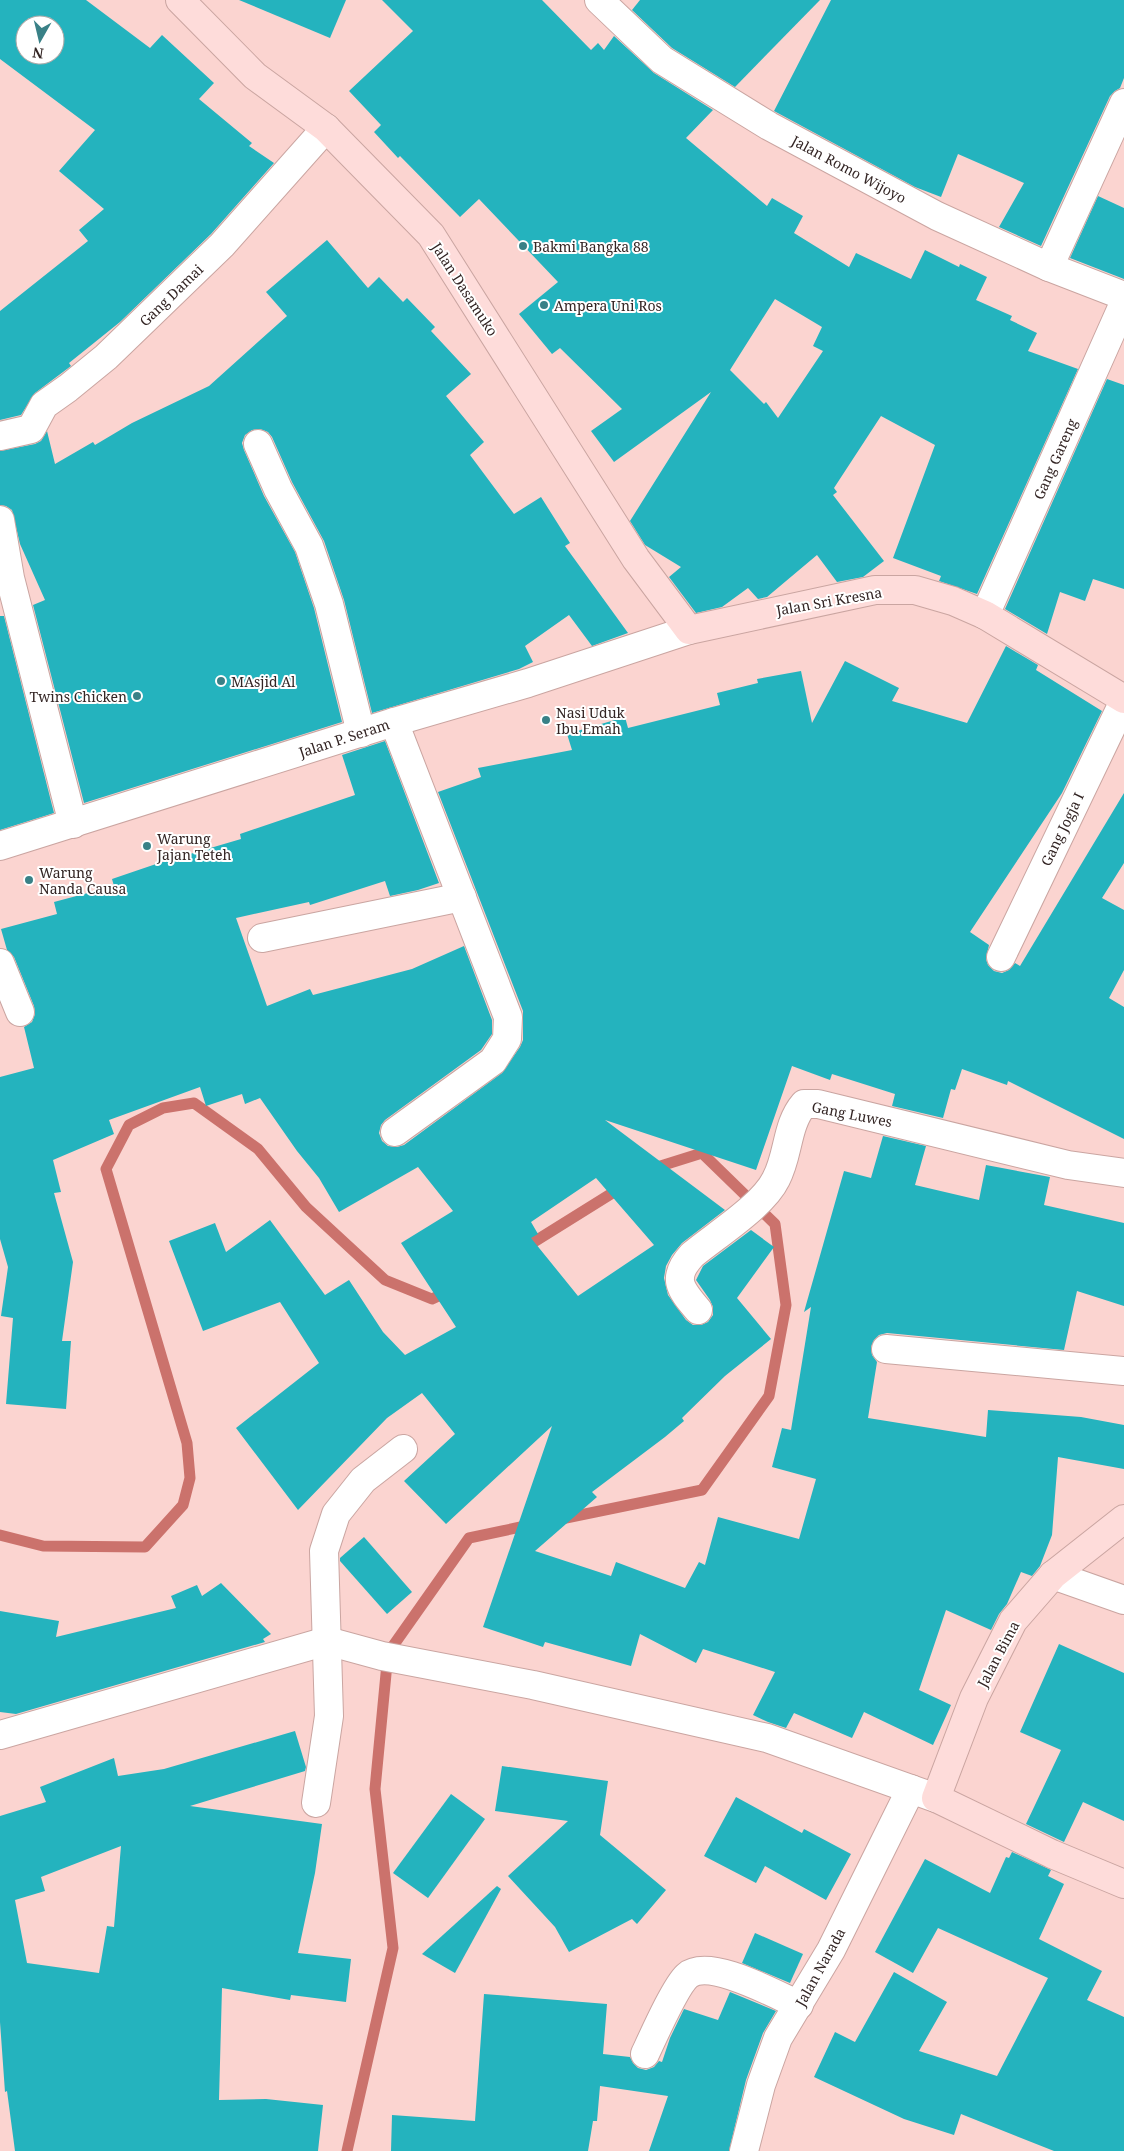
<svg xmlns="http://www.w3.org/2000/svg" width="1124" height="2151" font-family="'Noto Serif',serif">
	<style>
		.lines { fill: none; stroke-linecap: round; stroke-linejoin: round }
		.stream { stroke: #cb726c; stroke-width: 11 }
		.building { fill: #24b3be; fill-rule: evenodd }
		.street-casing { stroke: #caa5a1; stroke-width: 30 }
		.secondary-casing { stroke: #caa5a1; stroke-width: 30 }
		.street { stroke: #fff; stroke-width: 28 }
		.secondary { stroke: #fedcda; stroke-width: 28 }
		.poi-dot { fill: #398187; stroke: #fff; stroke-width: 2 }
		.labels { text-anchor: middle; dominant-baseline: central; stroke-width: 4; stroke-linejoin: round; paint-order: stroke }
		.street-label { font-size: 14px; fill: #332524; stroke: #fff }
		.poi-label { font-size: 14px; fill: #332524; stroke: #fff; text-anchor: start }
	</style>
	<rect width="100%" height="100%" fill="#fbd4d0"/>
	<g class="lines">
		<!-- stream -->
		<g class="stream">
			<path d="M521,1250L622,1187"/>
			<path d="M561,1519L702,1490L769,1396L786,1305L775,1224L702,1153L651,1169"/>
			<path d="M0,1535L43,1546L145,1547L183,1505L190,1478L187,1443L106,1169L129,1125L163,1108L194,1103L258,1149L306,1207L385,1280L432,1299L449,1291"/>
			<path d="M347,2151L393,1948L375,1789L388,1653L469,1538L530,1525"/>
		</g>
	</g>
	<!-- building -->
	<g class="building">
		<path d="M0,0H86L150,48L162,35L214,83L199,99L252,143L249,146L274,163L211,234L120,322L69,363L71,366L35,393L21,415L0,420V311L88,241L79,230L104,209L59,171L95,130L0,59ZM25,25H55V55H25Z"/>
		<path d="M239,0H346L330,38Z"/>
		<path d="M382,0H542L591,50L598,43L604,50L614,36L654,73L713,110L686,138L767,206L772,198L803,216L794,233L849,267L856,253L911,279L925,250L959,267L960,264L987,277L976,300L1012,316L1010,320L1037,333L1028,351L1078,369L977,594L939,581L941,576L893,558L935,445L881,416L834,488L837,492L833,495L884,561L863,577L837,582L817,555L767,597L758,599L748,588L722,607L696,613L669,577L681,567L645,545L630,521L711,392L614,462L591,431L622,409L560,348L552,354L519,314L558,282L479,199L460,217L400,156L398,158L374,132L381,125L349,91L413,31ZM775,299L822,327L813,346L823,351L778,418L766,402L764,404L730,370Z"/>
		<path d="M640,0H820L735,87L672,48L632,10Z"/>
		<path d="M831,0H1124V78L1120,88L1115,91L1110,96L1041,246L999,227L1024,183L958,154L941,197L915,187L774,111Z"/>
		<path d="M1098,196L1124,208V279L1070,258Z"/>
		<path d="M327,240L368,288L379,277L403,302L407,298L435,327L431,331L471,374L446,396L484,442L470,455L514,514L541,497L570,543L565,546L628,633L592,646L569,615L525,646L533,662L519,669L372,713L344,600L324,541L292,482L272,437L268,432L260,429L252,430L245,435L242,443L244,450L264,496L295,552L314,608L342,722L84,803L33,605L45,600L20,544L12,510L6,506L0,505V451L35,444L41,441L47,431L55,464L93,442L95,445L132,423L209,386L287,316L266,292Z"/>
		<path d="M1107,379L1124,385V589L1093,579L1085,601L1060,592L1047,634L1005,609Z"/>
		<path d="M0,616H4L54,813L0,830Z"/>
		<path d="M1006,646L1038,665L1036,670L1102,711L1062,793L970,932L989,945L986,959L988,965L994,971L1002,973L1009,970L1015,963L1020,966L1124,793V863L1102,898L1124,910V970L1109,998L1124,1007V1139L1008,1081L1007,1085L962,1069L955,1090L951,1089L943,1118L892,1106L895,1094L832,1074L830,1080L792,1066L756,1170L605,1120L725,1210L682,1243L672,1255L666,1266L664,1278L668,1295L686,1320L693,1325H701L708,1322L713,1315V1307L710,1300L696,1280L703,1266L751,1230L774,1247L737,1298L771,1339L725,1376L682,1418L684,1421L665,1437L592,1492L597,1497L535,1551L611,1576L616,1562L685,1588L699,1562L705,1565L718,1517L799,1539L816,1479L772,1467L782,1428L791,1430L811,1307L804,1312L844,1171L871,1178L883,1136L926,1146L915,1185L979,1200L986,1165L1050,1177L1044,1205L1124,1223V1306L1077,1291L1064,1350L887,1333L879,1335L874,1340L871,1347L872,1355L877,1362L868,1418L986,1437L988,1410L1081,1417L1124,1425V1469L1058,1457L1052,1535L1040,1566L1032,1576L1021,1572L1007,1604L999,1614L991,1630L946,1610L919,1690L951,1705L933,1745L864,1712L852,1738L794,1713L786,1728L768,1722L753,1715L775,1672L703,1649L696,1663L640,1634L631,1666L545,1642L543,1647L483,1627L552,1426L446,1524L404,1481L455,1434L422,1393L387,1418L298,1510L236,1428L319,1363L280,1302L203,1331L169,1241L215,1223L226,1252L270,1220L325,1295L349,1280L383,1332L405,1355L456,1327L401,1243L453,1211L418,1167L339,1212L319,1178L297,1151L260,1098L245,1104L242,1094L206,1106L200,1087L109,1120L114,1134L53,1160L61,1192L54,1193L73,1262L62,1341H71L66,1409L6,1404L13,1318L1,1316L8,1267L0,1239V1077L34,1068L24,1027L32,1022L35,1014L34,1006L14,957L7,950L1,929L57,914L54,902L114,886L112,879L156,864L241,839L240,834L355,795L342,755L385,741L439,883L418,890L390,896L385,881L310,905L309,902L236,918L267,1006L310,989L313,995L412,969L464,946L492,1020V1034L481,1050L385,1120L381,1125L379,1133L382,1141L388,1146L397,1147L404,1145L502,1073L520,1047L523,1040V1011L438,792L481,777L478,768L572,750L567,734L625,717L628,728L720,705L717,693L758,683L757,679L801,671L812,723L845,661L899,688L892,701L967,723ZM596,1178L654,1245L578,1296L531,1238L538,1234L531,1222Z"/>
		<path d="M364,1537L412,1592L387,1614L340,1561V1558Z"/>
		<path d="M221,1583L271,1634L263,1639L265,1642L16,1714L0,1712V1611L59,1621L56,1637L176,1608L171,1596L197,1585L202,1596Z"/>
		<path d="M1059,1644L1124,1673V1821L1083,1802L1064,1842L1026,1824L1061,1750L1020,1732Z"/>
		<path d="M295,1731L306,1767L305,1771L190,1806L322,1824L315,1873L298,1953L351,1959L346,2002L291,1995L290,2000L222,1988L219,2100L266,2099L323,2105L318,2151H15L7,2091L5,2092L0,2022V1816L46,1802L40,1787L114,1758L118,1776L164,1769ZM121,1846L114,1927L107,1926L99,1973L27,1963L15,1900L45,1891L41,1877Z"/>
		<path d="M502,1766L608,1781L600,1835L666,1890L637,1924L632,1919L569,1952L555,1927L508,1876L568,1821L495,1811Z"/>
		<path d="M451,1794L485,1819L428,1898L393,1873Z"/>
		<path d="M736,1797L802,1833L804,1829L851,1854L826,1900L765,1866L756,1883L704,1856Z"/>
		<path d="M1012,1852L1051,1870L1048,1876L1064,1884L1039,1939L1102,1971L1087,2000L1124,2017V2151H1054L961,2114L954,2135L904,2119L814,2077L835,2032L855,2042L894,1972L947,2002L919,2051L997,2076L1048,1978L938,1928L913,1973L875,1952L925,1859L990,1893L1006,1857L1009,1858Z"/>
		<path d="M497,1886L501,1889L455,1973L422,1954Z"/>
		<path d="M755,1933L803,1954L790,1983L742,1963Z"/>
		<path d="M730,1992L776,2011L763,2033L746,2080L729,2151H649L668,2096L600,2086L597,2121H593L588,2151H391L392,2115L475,2121L484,1994L607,2004L603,2054L630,2057L633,2063L638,2068L646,2070L654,2067L659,2061L662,2062L670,2038L684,2009L718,2020Z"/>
	</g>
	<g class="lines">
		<defs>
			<g id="street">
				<path d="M599,0L662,60L769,126L937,216L1049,267L1124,296"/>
				<path d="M1049,267L1124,103"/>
				<path d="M0,436L31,429L44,405L68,388L106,357L222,245L326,128"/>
				<path d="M258,444L278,489L309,546L329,604L361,733"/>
				<path d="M0,520L10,578L73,824"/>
				<path d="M985,615L1124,303"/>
				<path d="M394,722L508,1017L507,1039L493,1061L395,1132"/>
				<path d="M0,846L394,722L528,683L689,630"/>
				<path d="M262,938L462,897"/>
				<path d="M1001,957L1124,701"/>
				<path d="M0,963L20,1012"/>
				<path d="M698,1310C680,1289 671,1278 692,1255C716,1235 763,1206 776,1179C789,1155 786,1125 804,1104H818L1068,1165L1124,1173"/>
				<path d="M886,1349L1124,1371"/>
				<path d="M1053,1575L1124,1600"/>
				<path d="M0,1735L327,1641L382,1656L533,1685L767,1738L936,1798"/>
				<path d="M316,1803L329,1716L324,1551L336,1514L363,1480L403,1449"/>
				<path d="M645,2054C653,2037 675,1987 687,1976C709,1957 776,1995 799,2005"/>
				<path d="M744,2151L761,2085L778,2038L831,1950L911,1789"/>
			</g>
			<g id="secondary">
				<path d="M180,0L255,76L326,128L431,235L636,559L689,630L875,590H915L953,601L985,615L1124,699"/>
				<path d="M1124,1519L1053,1575L1013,1621L974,1698L936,1798L1052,1854L1124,1884"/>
			</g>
		</defs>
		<!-- street casing -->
		<use href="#street" class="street-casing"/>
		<!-- secondary casing -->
		<use href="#secondary" class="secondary-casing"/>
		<!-- street -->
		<use href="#street" class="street"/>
		<!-- secondary -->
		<use href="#secondary" class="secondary"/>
	</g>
	<!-- markers -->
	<g class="poi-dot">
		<circle cx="523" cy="246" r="5"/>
		<circle cx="544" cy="305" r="5"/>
		<circle cx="221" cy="681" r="5"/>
		<circle cx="137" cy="696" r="5"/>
		<circle cx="546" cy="720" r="5"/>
		<circle cx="147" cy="846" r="5"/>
		<circle cx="29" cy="880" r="5"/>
	</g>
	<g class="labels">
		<!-- street labels -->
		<g class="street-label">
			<text transform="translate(849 169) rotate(28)">Jalan Romo Wijoyo</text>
			<text transform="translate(465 289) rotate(57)">Jalan Dasamuko</text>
			<text transform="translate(171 295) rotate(-44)">Gang Damai</text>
			<text transform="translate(1055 459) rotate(-66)">Gang Gareng</text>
			<text transform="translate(829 601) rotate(-10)">Jalan Sri Kresna</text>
			<text transform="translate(344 738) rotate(-18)">Jalan P. Seram</text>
			<text transform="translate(1062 829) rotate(-64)">Gang Jogja I</text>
			<text transform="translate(852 1114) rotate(11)">Gang Luwes</text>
			<text transform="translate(998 1654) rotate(-62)">Jalan Bima</text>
			<text transform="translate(820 1967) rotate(-61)">Jalan Narada</text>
		</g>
		<!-- poi labels -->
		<g class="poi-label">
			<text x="533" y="246">Bakmi Bangka 88</text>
			<text x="554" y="305">Ampera Uni Ros</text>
			<text x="231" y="681">MAsjid Al</text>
			<text x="127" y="696" text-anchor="end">Twins Chicken</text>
			<text x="556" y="712">Nasi Uduk<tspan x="556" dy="16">Ibu Emah</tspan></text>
			<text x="157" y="838">Warung<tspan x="157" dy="16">Jajan Teteh</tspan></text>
			<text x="39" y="872">Warung<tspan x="39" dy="16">Nanda Causa</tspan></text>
		</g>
	</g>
	<!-- north arrow -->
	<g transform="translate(40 40) rotate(188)"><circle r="24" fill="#ffffff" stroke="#ada8a7"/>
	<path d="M0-4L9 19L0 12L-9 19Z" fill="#398187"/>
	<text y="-8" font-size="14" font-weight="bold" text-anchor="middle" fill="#332524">N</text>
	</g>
</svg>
